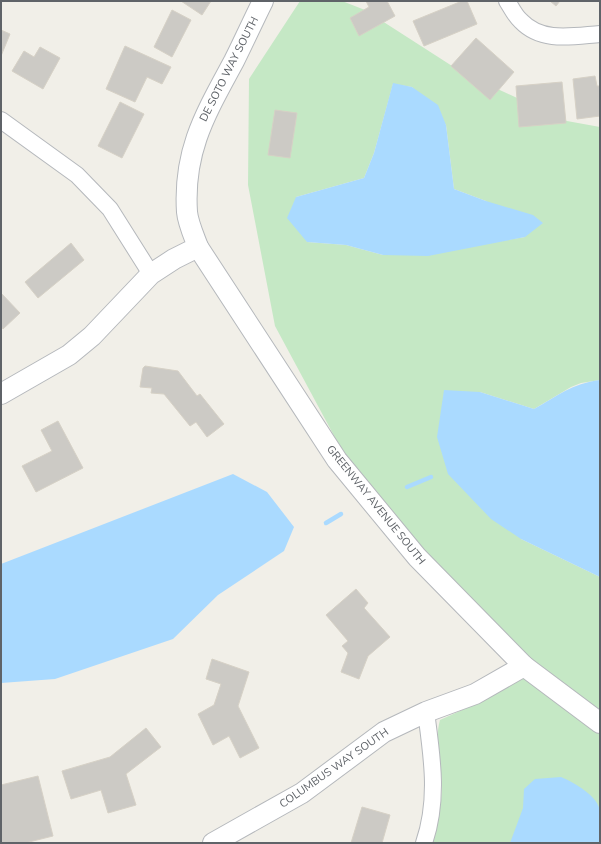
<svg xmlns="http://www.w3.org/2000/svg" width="601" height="844" font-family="'Nunito Sans',sans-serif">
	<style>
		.green { fill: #c5e8c5; fill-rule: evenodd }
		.water { fill: #aadaff }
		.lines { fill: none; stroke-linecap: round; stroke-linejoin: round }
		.stream { stroke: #aadaff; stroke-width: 4.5 }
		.building { fill: #cccac5; stroke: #d6d1c6 }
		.minor-casing { stroke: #b5b8bc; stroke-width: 18 }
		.tertiary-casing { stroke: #b5b8bc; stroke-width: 22 }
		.minor { stroke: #fff; stroke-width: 16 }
		.tertiary { stroke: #fff; stroke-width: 20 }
		.labels { text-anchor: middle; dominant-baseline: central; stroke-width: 4; stroke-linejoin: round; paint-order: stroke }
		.street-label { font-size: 11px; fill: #5f6368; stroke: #fff }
	</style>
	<rect width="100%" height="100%" fill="#f1efe8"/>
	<!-- green -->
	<g class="green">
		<path d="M300,1H342L365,10L463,73L567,121L600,127V380L581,383L571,387L534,409L480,392L521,539L600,577V713L530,661L424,552L346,458L275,326L248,185L249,79ZM393,84L412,87L446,125L454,189L486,201L525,237L481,244L383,255L346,245L307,242L296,197L364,178L374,153Z"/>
		<path d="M523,677L600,733V843H432C437,824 442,804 442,785C441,763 434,741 440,720L471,706Z"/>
	</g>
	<!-- water -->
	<g class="water">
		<path d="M393,83L412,87L438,105L446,125L454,189L486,201L533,215L543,223L525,237L428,256L383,255L346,245L307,242L287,218L296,197L364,178L374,153Z"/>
		<path d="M600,380V577L521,539L491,519L448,474L437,437L444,390L480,392L534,409C559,395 571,384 600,380Z"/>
		<path d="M233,474L267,492L294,527L284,551L218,595L173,639L55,679L1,683V564Z"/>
		<path d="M561,777C575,783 598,796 600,811C601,822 600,833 600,843H510L523,808L524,789L535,779Z"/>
	</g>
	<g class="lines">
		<!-- stream -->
		<g class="stream">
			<path d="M407,487L431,477"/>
			<path d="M326,523L341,514"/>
		</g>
	</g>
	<!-- building -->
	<g class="building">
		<path d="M181,1H211L202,15Z"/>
		<path d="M366,1H387L395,16L359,36L350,18L369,7Z"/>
		<path d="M462,1H467L477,24L424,46L413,21Z"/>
		<path d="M550,1H560L556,6Z"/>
		<path d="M172,10L191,20L172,57L154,47Z"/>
		<path d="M1,30L10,34L1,56Z"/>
		<path d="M476,38L514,72L490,100L451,66Z"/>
		<path d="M125,46L171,67L162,84L147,77L135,102L106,89Z"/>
		<path d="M40,47L60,58L43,89L12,71L24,51L34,57Z"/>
		<path d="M595,76L597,86H600V116L577,119L573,79Z"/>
		<path d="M562,82L566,123L519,127L516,86Z"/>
		<path d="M120,102L144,114L122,158L98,146Z"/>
		<path d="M275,110L297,113L290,158L268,155Z"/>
		<path d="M71,243L84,260L38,298L25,282Z"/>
		<path d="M1,293L20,313L3,329L1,326Z"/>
		<path d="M145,366L178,371L197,396L200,394L224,424L207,437L196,422L190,426L164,394L151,393L152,388L140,387L143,368Z"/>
		<path d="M58,421L83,468L36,492L22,466L52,451L41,430Z"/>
		<path d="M356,589L368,603L364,608L390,637L368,656L359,679L341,672L348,653L342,646L348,641L326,615Z"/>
		<path d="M212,659L249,672L238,706L259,748L240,758L229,736L213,745L198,714L214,705L221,684L206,679Z"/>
		<path d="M146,728L161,747L126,774L136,805L108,813L101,790L71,799L62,771L110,757Z"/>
		<path d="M38,776L53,836L25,843H1V785Z"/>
		<path d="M362,807L390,815L382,843H351Z"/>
	</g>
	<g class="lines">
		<defs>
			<g id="minor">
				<path d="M507,1C511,7 515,16 521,21C542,43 573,36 600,34"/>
				<path d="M1,120L77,175L110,209L151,274"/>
				<path d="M424,843C439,799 432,757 426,712"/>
			</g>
			<g id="tertiary">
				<path d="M198,247L337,460L417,557L524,666L600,723"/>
				<path d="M1,394L69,355L92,336L151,274L174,259L198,247C194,236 188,223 187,212C183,150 206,113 234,61C244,41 253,21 263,1"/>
				<path d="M213,843L302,793L384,732L426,712L475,694L524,666"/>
			</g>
		</defs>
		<!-- minor casing -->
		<use href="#minor" class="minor-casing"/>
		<!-- tertiary casing -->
		<use href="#tertiary" class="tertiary-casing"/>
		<!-- minor -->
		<use href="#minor" class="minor"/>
		<!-- tertiary -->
		<use href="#tertiary" class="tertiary"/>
	</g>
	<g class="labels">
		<!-- street labels -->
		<g class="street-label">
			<text transform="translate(229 69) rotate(-63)">DE SOTO WAY SOUTH</text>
			<text transform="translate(376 505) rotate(51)">GREENWAY AVENUE SOUTH</text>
			<text transform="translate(334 768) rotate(-35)">COLUMBUS WAY SOUTH</text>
		</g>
	</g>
	<!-- border -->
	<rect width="601" height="844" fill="none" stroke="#5f6368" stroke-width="4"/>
</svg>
